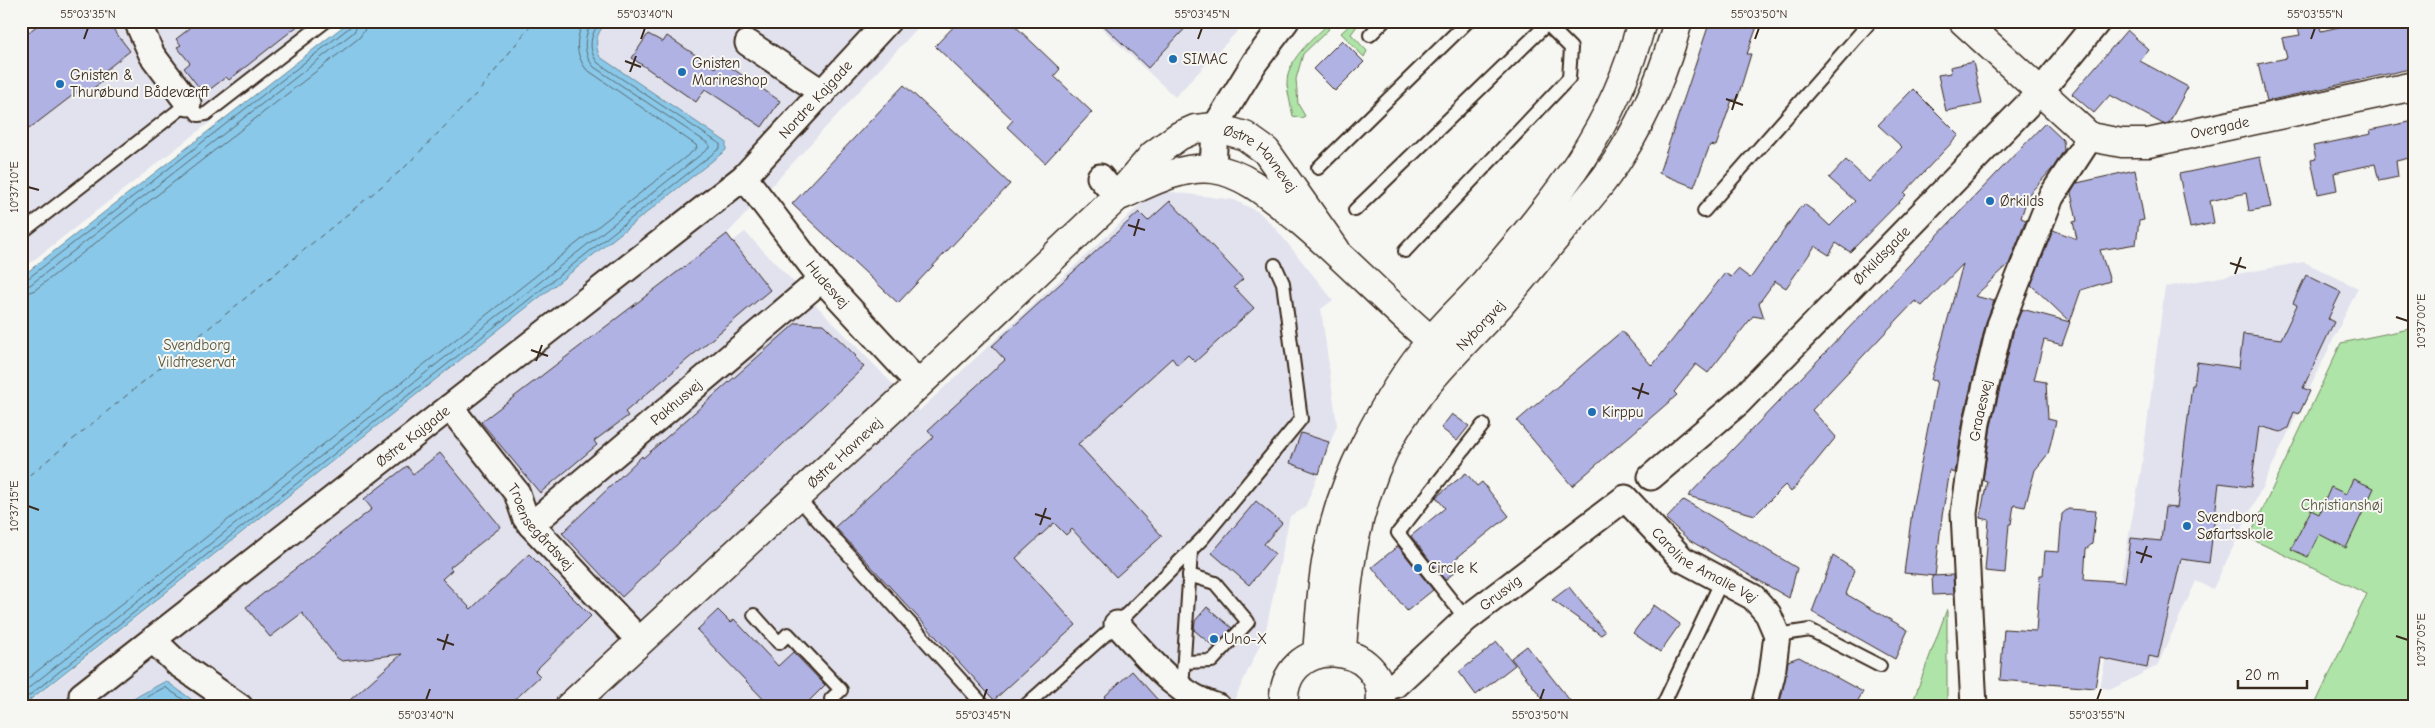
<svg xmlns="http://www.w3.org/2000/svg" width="2435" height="728" font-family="'Comic Neue',sans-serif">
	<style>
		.built { fill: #e1e2ee }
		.green { fill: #aee4a7; stroke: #748762 }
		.water { fill: #89c8e9; stroke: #6a8998 }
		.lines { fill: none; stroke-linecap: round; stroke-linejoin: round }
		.shore { stroke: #5a696f; stroke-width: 1 }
		.ferry { stroke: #52595b; stroke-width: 1; stroke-dasharray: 6 5; stroke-linecap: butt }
		.building { fill: #afb2e3; stroke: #3b2a1e }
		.service-casing { stroke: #3b2a1e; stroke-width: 16 }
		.minor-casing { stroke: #3b2a1e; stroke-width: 29 }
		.tertiary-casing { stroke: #3b2a1e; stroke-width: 31 }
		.service { stroke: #f6f6f2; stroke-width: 12 }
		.minor { stroke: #f6f6f2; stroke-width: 25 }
		.tertiary { stroke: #f6f6f2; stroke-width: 28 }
		.ticks { fill: none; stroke: #3b2a1e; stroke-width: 2 }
		.poi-dot { fill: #1f6fb2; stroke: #f6f6f2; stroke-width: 2 }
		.labels { text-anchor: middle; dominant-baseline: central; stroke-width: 4; stroke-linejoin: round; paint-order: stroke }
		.poi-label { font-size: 15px; fill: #3b2a1e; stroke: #f6f6f2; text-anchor: start }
		.street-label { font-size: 15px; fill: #3b2a1e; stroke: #f6f6f2 }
		.park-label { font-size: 15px; fill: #585840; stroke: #f6f6f2 }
		.neatline { fill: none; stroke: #3b2a1e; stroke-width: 2 }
		.ticks-label { font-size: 12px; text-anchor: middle; fill: #3b2a1e }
	</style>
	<rect width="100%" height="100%" fill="#f6f6f2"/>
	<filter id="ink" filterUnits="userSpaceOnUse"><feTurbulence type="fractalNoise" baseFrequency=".02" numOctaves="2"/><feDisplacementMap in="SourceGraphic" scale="10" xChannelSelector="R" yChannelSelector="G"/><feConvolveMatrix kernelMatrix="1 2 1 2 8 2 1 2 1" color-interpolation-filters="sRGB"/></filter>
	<g filter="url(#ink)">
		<!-- built -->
		<g class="built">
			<path d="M21,21H339L21,270Z"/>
			<path d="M924,21L727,234L733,241L745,232L919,411L1156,190L1234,200L1259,212L1276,229L1333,300L1321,309L1337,425L1305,508L1290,516L1265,634L1231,707H202L166,681L118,707H23L726,150L725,142L602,59L597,50L596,41L600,31L606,24L611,21Z"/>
			<path d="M1094,21H1247L1175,97Z"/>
			<path d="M2304,262L2358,288L2213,589L2196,581L2157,666L2112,689L2100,688L2141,471L2165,287Z"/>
		</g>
		<!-- green -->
		<g class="green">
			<path d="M1352,23L1357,26L1351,34L1367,51L1364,57L1341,33Z"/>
			<path d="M1326,26L1329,29L1303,54L1296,79L1298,104L1305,116L1301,118L1293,116C1291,106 1288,95 1287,85C1286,60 1310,42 1326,26Z"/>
			<path d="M2414,328V707H2314L2367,594L2249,538L2341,343Z"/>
			<path d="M1947,609V707H1911Z"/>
		</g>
		<!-- water -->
		<g class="water">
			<path d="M350,21H611C597,28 593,43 600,57L726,142V150L21,707V277Z"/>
			<path d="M166,681L202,707H118Z"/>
		</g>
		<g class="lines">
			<!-- shore -->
			<g class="shore">
				<path d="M21,281L26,280L350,27L353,21"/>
				<path d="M21,287L30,285L354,32L359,21"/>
				<path d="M21,295L35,290L359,38L364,31L367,21"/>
				<path d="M21,684L697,148L696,145L586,69C575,54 575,38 584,21"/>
				<path d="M21,694L709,148V144L594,67C582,53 583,36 593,21"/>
				<path d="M21,702L720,148V144L598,63C587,50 590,33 601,21"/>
				<path d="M128,707L165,687L194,707"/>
			</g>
			<!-- ferry -->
			<path class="ferry" d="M21,482L404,168L480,90L534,21"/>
		</g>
		<!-- building -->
		<g class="building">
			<path d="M43,21H107L130,51L102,73L106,78L85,95L81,89L21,135V38Z"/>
			<path d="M184,21H304L229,80L226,77L204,94L184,68L190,63L177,47L181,45L176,39L189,29Z"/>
			<path d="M959,21H1010L1060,69L1054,76L1092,112L1045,163L1007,127L1013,120L935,46Z"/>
			<path d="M1099,21H1192L1148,68Z"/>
			<path d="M1710,21H1759L1747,54H1751L1737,100H1732L1716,146L1710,145L1694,187L1659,173Z"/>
			<path d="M2407,21L2414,49V68L2267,101L2258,64L2287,58L2282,38L2300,35L2298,28L2319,23L2321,31L2361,22Z"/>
			<path d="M2127,30L2149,50L2140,61L2188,87L2169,123L2163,124L2110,95L2094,113L2072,94Z"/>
			<path d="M648,34L663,42L667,36L715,68L720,60L780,101L762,127L705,89L696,102L632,58Z"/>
			<path d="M1342,40L1364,62L1335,91L1313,69Z"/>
			<path d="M1973,62L1982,104L1946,111L1938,75L1951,73L1950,67Z"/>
			<path d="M904,85L1010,184L898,303L792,204Z"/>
			<path d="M1913,89L1959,135L1904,193L1906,195L1850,252L1836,243L1829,255L1815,246L1786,288L1775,281L1759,303L1764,318L1753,316L1708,373L1696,364L1674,392L1677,395L1572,486L1517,421L1622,331L1652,366L1725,273L1731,277L1738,269L1750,278L1752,276L1801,206L1803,207L1804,204L1815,212L1830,226L1855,201L1829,178L1846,160L1869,182L1902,147L1878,125Z"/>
			<path d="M2414,121V157L2396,161L2398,177L2379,181L2375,164L2334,173L2337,190L2318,194L2311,160L2316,159L2313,146L2371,134L2370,130Z"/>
			<path d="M2045,123L2063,140L2064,150L2053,168L2028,195L2021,218L2026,220L2009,264L1975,296L1994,301L1986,322L1963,420L1955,473L1950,471L1942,516L1935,576L1904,573L1913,504L1937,381L1931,380L1963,264L1922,306L1915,301L1812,410L1836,437L1791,492L1785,485L1755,515L1688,496Z"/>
			<path d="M2260,157L2271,207L2249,211L2246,193L2210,201L2214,223L2190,228L2179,174Z"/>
			<path d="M2135,170L2144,220L2139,221L2136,244L2100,250L2110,281L2081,290L2070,322L2031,285L2053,230L2077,239L2073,222L2077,221L2071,193L2077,183Z"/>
			<path d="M1170,201L1243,279L1234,287L1254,308L1195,362L1188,355L1177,365L1172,358L1078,444L1162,536L1116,577L1072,529L1066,535L1054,523L1016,558L1076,625L994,700L835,527L934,437L928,430L1005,360L992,346L1139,212L1148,221Z"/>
			<path d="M727,234L770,290L625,412L628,416L594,441L597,445L540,493L481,422Z"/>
			<path d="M2306,275L2341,292L2328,319L2334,322L2303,388L2310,391L2299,414L2294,412L2288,428L2281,432L2259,426L2251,487L2219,483L2209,563L2181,559L2158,658L2149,656L2147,668L2100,658L2095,688L2000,680L2004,629L2036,631L2040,575H2043L2045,551L2059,552L2062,514L2068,509L2096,511L2092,544L2086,549L2084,579L2125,582L2131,538L2161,541L2165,507L2177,508L2192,385H2194L2197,362L2239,368L2243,334L2281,339L2297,305L2293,303Z"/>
			<path d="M2022,309L2070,322L2062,345L2044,340L2034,380L2046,382L2048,419L2056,421L2048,454L2035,470L2025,507L2014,505L2011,524H2009L2005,573L1985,571L1989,520L1980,518L1987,481L1983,480L1991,426L2014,329Z"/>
			<path d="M796,323L823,324L856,356L855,357L864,367L622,597L562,533L642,456L643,458Z"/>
			<path d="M1452,414L1469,426L1457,441L1441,428Z"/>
			<path d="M1301,433L1329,442L1319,474L1290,463Z"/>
			<path d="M440,453L501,527L450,567L452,570L442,579L471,609L529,554L591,616L535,671L540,676L507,707H342L402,654L342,661L337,658L302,613L270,637L246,607L372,509L364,499L407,466L413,474Z"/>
			<path d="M1466,473L1477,486L1482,482L1509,516L1454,560L1460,568L1445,580L1411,536L1445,508L1436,497Z"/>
			<path d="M2353,479L2374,488L2346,548L2319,534L2308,557L2291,549L2311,510L2319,514L2331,487L2346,494Z"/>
			<path d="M1684,500L1797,568L1789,598L1689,540L1666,519Z"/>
			<path d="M1256,501L1282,523L1264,544L1275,554L1249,585L1212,553Z"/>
			<path d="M1398,546L1433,590L1407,611L1372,567Z"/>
			<path d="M1833,556L1855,570L1846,594L1908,630L1895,659L1812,612Z"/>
			<path d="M1953,575L1954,594L1933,595L1932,576Z"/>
			<path d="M1569,587L1605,632L1601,635L1552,600Z"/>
			<path d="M1654,605L1680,624L1660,652L1633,633Z"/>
			<path d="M1207,607L1232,628L1214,647L1194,630L1195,621Z"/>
			<path d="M718,610L731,623L734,619L778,666L793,652L825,685L803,707H771L697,630Z"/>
			<path d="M1497,642L1515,665L1476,695L1459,672Z"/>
			<path d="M1527,646L1575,707H1549L1511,658Z"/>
			<path d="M1799,657L1863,692L1854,707H1779L1788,661Z"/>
			<path d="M1132,671L1164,707H1112L1104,697Z"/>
		</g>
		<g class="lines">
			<defs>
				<g id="service">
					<path d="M21,22L22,21"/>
					<path d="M1370,35L1384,21"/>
					<path d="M1318,168L1468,21"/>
					<path d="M1355,210L1547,24"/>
					<path d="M1704,211L1871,21"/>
					<path d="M21,233L188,103L198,115L206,114L326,21"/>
					<path d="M1405,251L1569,78L1571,48L1544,21"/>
					<path d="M797,497L985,707"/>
					<path d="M754,615L779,643L788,634L841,690L831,699L838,707"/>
					<path d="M1466,619L1398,533L1483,425"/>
					<path d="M1777,635L1810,630L1880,666"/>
					<path d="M1184,662L1212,661L1248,622L1215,583L1189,575"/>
					<path d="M1182,689L1191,551"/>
					<path d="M1024,707L1117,624L1203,538L1301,419L1283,283L1275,265"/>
					<path d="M1662,707L1722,580"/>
				</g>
				<g id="minor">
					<path d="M137,21L152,55L188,103"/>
					<path d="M748,43L823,93"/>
					<path d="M1213,169L1215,127L1255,62L1286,21"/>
					<path id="s1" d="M744,177L822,279L919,384"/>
					<path d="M1100,177L1117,197"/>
					<path id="s2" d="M450,407L517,493L525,517L531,525L639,640"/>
					<path id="s3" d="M1651,477L1739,402L2040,92L2098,21"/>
					<path id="s4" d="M531,525L822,279"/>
					<path d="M1117,624C1146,655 1175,695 1218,707"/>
					<path d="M154,641L177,663L240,707"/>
					<path id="s5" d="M1380,690L1395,685L1466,619L1625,498L1682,559L1753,597L1768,614L1777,635L1772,675L1764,707"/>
					<path id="s6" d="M82,695L744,177L888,21"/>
					<path id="s7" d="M1974,707L1964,513L1977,423L2000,325L2051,197L2090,137"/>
				</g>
				<g id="tertiary">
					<path id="s8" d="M1963,21L2090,137L2122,143H2148L2414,86"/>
					<path d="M1122,195C1149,183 1182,165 1213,169C1245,173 1273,199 1297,218C1349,261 1394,311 1446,353"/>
					<path id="s9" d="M1342,652C1346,577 1355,500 1393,433C1420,385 1462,346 1499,306C1520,281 1541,255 1562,230C1583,205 1605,181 1622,153C1647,113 1666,67 1678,21"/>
					<path d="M1317,654C1320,620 1321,585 1328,552C1335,515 1348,479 1365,445C1382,411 1407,369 1432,340C1447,321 1465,305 1481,287C1553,202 1614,132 1642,21"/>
					<path id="s10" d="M569,707L919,384L1117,197L1153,155L1179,136L1195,129L1215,127L1245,136L1266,151L1336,250"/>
					<path d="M1284,707C1278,630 1392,639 1380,707"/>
				</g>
			</defs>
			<!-- service casing -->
			<use href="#service" class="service-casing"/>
			<!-- minor casing -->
			<use href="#minor" class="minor-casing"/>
			<!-- tertiary casing -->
			<use href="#tertiary" class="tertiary-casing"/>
			<!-- service -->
			<use href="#service" class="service"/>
			<!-- minor -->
			<use href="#minor" class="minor"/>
			<!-- tertiary -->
			<use href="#tertiary" class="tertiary"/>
		</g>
	</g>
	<!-- ticks -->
	<path class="ticks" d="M84,39L88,28M641,39L645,28M1198,39L1202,28M1755,39L1759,28M2311,39L2315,28M625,61L641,67M630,72L636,56M1726,99L1743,105M1732,110L1737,94M28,187L39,190M1128,225L1145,230M1134,236L1139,219M2230,263L2246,268M2235,274L2241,257M2396,317L2408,321M531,350L548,356M536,361L542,345M1632,388L1649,394M1638,399L1643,383M28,506L39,510M1035,514L1051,519M1040,525L1046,508M2136,552L2152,557M2141,563L2147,546M2396,636L2408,640M437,639L454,645M443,650L448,634M426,700L430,689M983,700L987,689M1540,700L1544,689M2097,700L2101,689"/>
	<!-- markers -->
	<g class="poi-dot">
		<circle cx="1173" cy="59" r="5"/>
		<circle cx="682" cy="72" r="5"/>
		<circle cx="60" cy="84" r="5"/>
		<circle cx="1990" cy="201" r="5"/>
		<circle cx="1592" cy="412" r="5"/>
		<circle cx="2187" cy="526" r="5"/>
		<circle cx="1418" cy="568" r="5"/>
		<circle cx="1214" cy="639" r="5"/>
	</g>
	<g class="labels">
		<!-- poi labels -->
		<g class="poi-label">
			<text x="1183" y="59">SIMAC</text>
			<text x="692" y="63">Gnisten<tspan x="692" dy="17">Marineshop</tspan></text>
			<text x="70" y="75">Gnisten &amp;<tspan x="70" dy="17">Thurøbund Bådeværft</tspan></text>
			<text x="2000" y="201">Ørkilds</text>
			<text x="1602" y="412">Kirppu</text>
			<text x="2197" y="517">Svendborg<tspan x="2197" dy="17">Søfartsskole</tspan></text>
			<text x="1428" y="568">Circle K</text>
			<text x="1224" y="639">Uno-X</text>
		</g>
		<!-- street labels -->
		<g class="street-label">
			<text stroke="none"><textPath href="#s6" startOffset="946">Nordre Kajgade</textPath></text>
			<text stroke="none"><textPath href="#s8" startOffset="304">Overgade</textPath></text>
			<text stroke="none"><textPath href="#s10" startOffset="931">Østre Havnevej</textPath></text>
			<text stroke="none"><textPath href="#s3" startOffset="320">Ørkildsgade</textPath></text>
			<text stroke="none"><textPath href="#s1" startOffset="136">Hudesvej</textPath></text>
			<text stroke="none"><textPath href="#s9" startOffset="366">Nyborgvej</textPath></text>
			<text stroke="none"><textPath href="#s4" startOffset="190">Pakhusvej</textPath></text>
			<text stroke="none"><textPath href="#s7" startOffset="298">Graaesvej</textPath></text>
			<text stroke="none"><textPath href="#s6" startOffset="420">Østre Kajgade</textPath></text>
			<text stroke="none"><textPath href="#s10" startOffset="375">Østre Havnevej</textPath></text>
			<text stroke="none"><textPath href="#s2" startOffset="151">Troensegårdsvej</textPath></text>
			<text stroke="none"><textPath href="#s5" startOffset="418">Caroline Amalie Vej</textPath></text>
			<text stroke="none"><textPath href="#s5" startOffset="156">Grusvig</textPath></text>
		</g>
		<!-- park labels -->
		<g class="park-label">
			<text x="197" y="345">Svendborg<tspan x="197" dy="17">Vildtreservat</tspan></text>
			<text x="2342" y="505">Christianshøj</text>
		</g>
	</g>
	<!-- margin -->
	<rect width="2435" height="728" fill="none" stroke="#f6f6f2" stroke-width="55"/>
	<!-- scale -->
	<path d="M2238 680v8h69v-8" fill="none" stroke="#3b2a1e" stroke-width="2.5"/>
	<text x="2245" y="680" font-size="15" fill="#3b2a1e" stroke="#f6f6f2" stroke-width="4" paint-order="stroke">20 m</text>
	<rect x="28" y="28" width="2380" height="672" class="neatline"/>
	<g class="ticks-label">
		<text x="88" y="18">55°03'35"N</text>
		<text x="645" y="18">55°03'40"N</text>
		<text x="1202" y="18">55°03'45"N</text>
		<text x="1759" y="18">55°03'50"N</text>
		<text x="2315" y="18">55°03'55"N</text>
		<text transform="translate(14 187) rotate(-90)" y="4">10°37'10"E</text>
		<text transform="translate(2421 321) rotate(-90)" y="4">10°37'00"E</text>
		<text transform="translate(14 506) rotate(-90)" y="4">10°37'15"E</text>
		<text transform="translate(2421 640) rotate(-90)" y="4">10°37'05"E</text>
		<text x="426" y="719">55°03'40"N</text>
		<text x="983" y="719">55°03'45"N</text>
		<text x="1540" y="719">55°03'50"N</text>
		<text x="2097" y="719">55°03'55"N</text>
	</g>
</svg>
